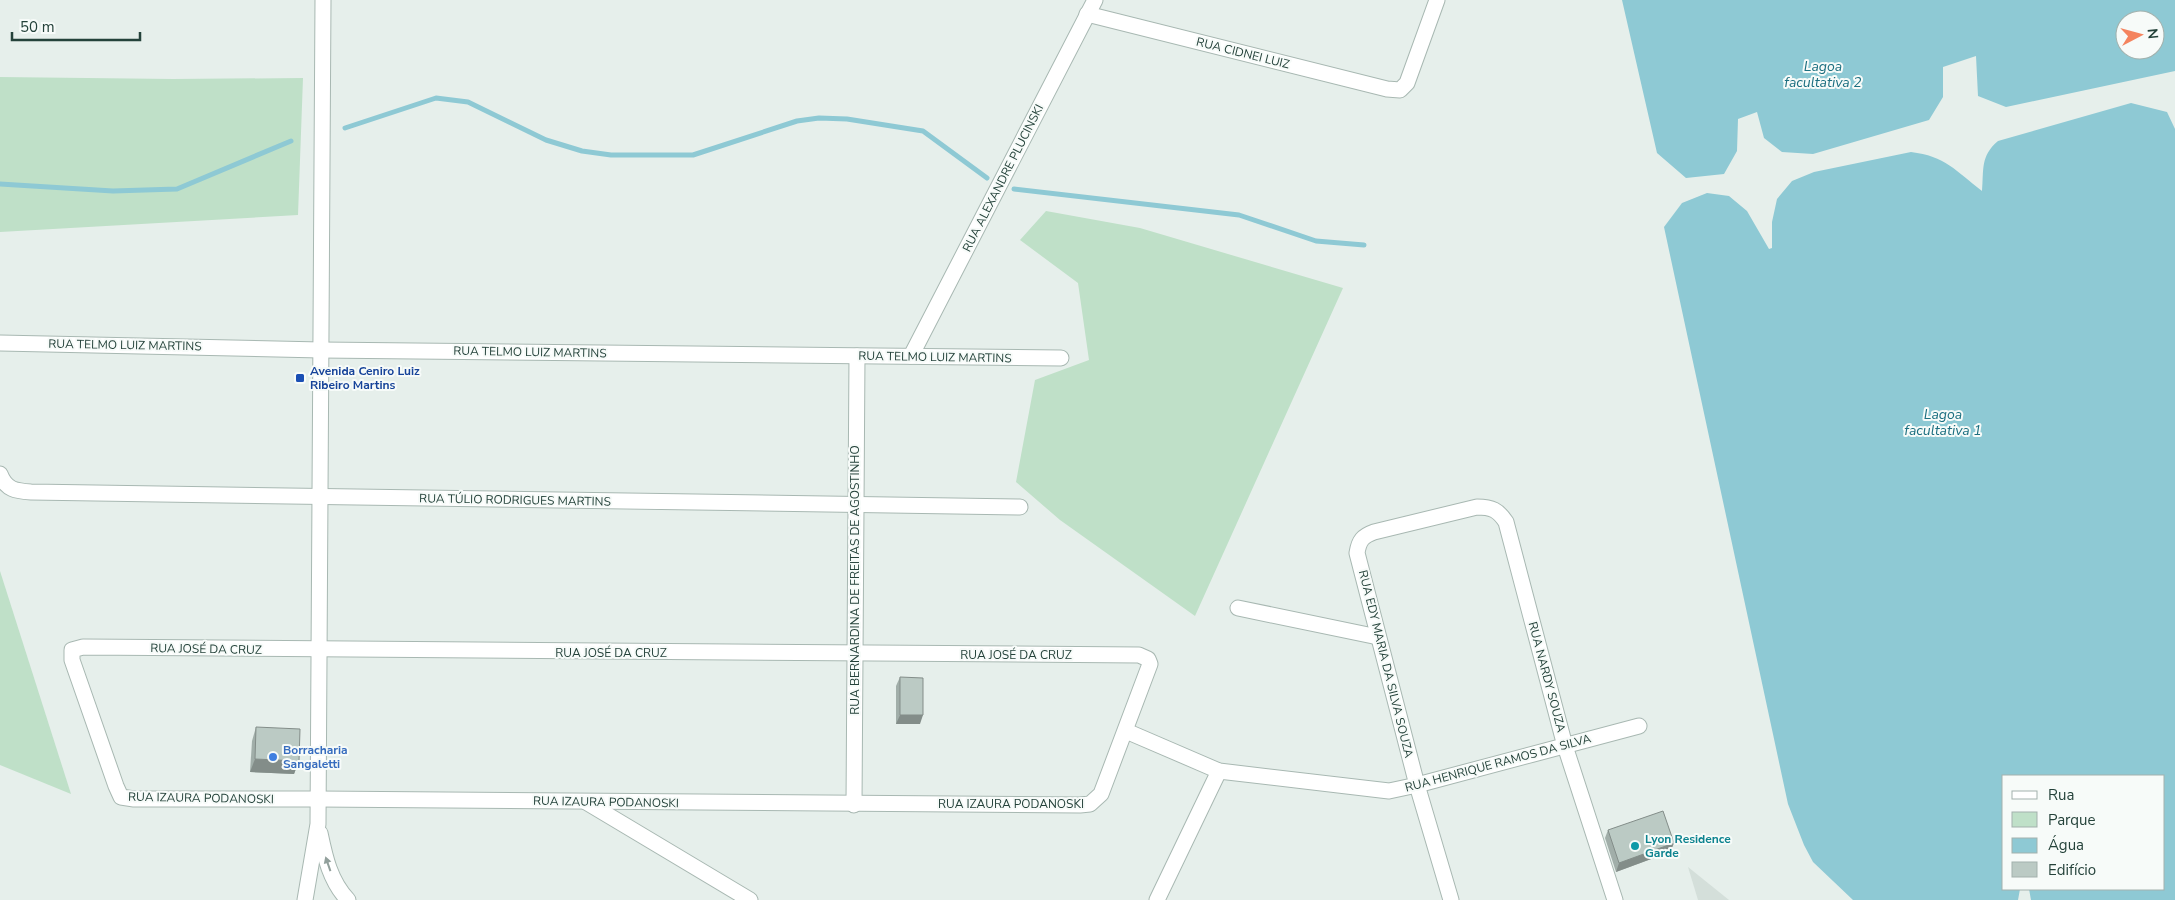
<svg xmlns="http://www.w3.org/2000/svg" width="2175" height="900" font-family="'Nunito Sans',sans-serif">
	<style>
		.built { fill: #d4dfda }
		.green { fill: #bfe0c8 }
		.water { fill: #8ec9d4; fill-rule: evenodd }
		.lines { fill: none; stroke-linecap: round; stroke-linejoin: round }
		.stream { stroke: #8ec9d4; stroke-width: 5 }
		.minor-casing { stroke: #a8b8b2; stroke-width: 17 }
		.minor { stroke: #fff; stroke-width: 15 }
		.wall { fill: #a1aea9 }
		.shaded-wall { fill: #838d89 }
		.building { fill: #bbcac4; stroke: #838d89 }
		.oneway { fill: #92a09c }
		.transit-dot { fill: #1a4fb4; stroke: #f7fbf9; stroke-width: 2 }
		.shop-dot { fill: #3f7fe0; stroke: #f7fbf9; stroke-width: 2 }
		.culture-dot { fill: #0f9aa8; stroke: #f7fbf9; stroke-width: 2 }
		.labels { text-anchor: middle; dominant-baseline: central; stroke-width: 4; stroke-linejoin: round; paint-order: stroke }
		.street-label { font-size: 12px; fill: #24423a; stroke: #f7fbf9 }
		.transit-label { font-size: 12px; font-weight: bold; fill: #164399; stroke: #f7fbf9; text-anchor: start }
		.shop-label { font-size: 12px; font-weight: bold; fill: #366cbe; stroke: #f7fbf9; text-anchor: start }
		.culture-label { font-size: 12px; font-weight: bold; fill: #0d838f; stroke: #f7fbf9; text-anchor: start }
		.water-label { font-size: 14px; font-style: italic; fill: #1c6f80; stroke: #f7fbf9 }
	</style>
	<rect width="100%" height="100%" fill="#e6efeb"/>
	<!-- built -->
	<path class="built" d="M1688,867L1729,900H1698Z"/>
	<!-- green -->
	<g class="green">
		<path d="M0,77L173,79L303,78L298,215L0,232Z"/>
		<path d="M1046,211L1140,228L1343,288L1195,616L1060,520L1016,482L1035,380L1089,360L1078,283L1020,240Z"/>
		<path d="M0,571L71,794L0,765Z"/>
	</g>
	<!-- water -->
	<g class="water">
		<path d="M1622,0H2175V71L2006,107L1978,96L1976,56L1943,67V97L1929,120L1813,154L1782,152L1764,138L1757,112L1738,119L1737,151L1724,174L1686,178L1657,153ZM2125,20H2155V50H2125Z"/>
		<path d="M2131,103L2167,112L2175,129V900H2031L2029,889H2164V776H2004V889H2020L2018,900H1853L1813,862L1804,845L1788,804L1664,227L1682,203L1707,193L1729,196L1747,211L1769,249L1772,248V222L1777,199L1792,181L1814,172L1911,152C1945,156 1956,171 1982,191C1984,170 1980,156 1998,141Z"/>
	</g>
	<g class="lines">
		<!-- stream -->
		<g class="stream">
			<path d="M345,128L436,98L468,102L546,140L582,151L611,155H693L797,121L819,118L847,119L923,131L987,178"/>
			<path d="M0,184L113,191L177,189L291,141"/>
			<path d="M1014,189L1239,215L1316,241L1364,245"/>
		</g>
		<defs>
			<g id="minor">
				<path d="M1087,14L1387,89L1400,90L1407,83L1437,0"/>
				<path d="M0,343L321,350L1061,358"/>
				<path d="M911,356L1095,0"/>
				<path d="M0,474C6,490 16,491 31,492L1020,507"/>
				<path d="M1238,608L1378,637"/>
				<path d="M83,647C435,653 787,655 1139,655L1148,659L1150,664L1101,794L1090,804L1080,805L318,799H134L121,797L116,786L72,660V650Z"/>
				<path d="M1126,731L1219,771L1389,791L1417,785L1639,726"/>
				<path d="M586,802L750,900"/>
				<path d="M854,805L857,356"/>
				<path d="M320,833C325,857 330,881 348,900"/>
				<path d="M305,900L318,824L323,0"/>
				<path d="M1157,900L1219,771"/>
				<path d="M1451,900L1417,785L1357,553C1359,540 1363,536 1374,532L1477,507C1492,507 1498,510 1506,522L1565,746L1615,900"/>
			</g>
		</defs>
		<!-- minor casing -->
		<use href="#minor" class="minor-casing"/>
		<!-- minor -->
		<use href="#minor" class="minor"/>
	</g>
	<!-- wall -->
	<g class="wall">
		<path d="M900,677L920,724H896V686Z"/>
		<path d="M256,727L299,761L294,774L250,772L252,741Z"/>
		<path d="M1608,830L1674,843L1670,852L1616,872L1605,838Z"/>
	</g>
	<!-- shaded-wall -->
	<g class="shaded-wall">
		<path d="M900,715H923L920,724H896Z"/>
		<path d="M255,759L299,761L294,774L250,772Z"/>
		<path d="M1674,843L1670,852L1616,872L1619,863Z"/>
	</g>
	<!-- building -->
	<g class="building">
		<path d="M900,677L923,678V715H900Z"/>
		<path d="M256,727L300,729L299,761L255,759Z"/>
		<path d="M1663,811L1674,843L1619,863L1608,830Z"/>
	</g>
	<!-- one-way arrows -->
	<defs><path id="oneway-solid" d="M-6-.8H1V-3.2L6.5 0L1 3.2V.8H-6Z" transform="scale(1.25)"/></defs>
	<use class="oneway" href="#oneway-solid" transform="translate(328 864) rotate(-109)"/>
	<!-- markers -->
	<rect class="transit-dot" x="295" y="373" width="10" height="10" rx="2.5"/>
	<circle class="shop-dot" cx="273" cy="757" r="5"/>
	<circle class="culture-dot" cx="1635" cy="846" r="5"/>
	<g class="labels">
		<!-- street labels -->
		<g class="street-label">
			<text transform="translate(1243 53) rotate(14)">RUA CIDNEI LUIZ</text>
			<text transform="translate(1003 178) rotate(-63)">RUA ALEXANDRE PLUCINSKI</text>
			<text transform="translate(125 345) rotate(1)">RUA TELMO LUIZ MARTINS</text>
			<text transform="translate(530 352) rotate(1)">RUA TELMO LUIZ MARTINS</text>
			<text transform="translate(935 357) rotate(1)">RUA TELMO LUIZ MARTINS</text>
			<text transform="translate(515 500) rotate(1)">RUA TÚLIO RODRIGUES MARTINS</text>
			<text transform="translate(855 580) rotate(-90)">RUA BERNARDINA DE FREITAS DE AGOSTINHO</text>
			<text transform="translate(206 649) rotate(1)">RUA JOSÉ DA CRUZ</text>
			<text x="611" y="653">RUA JOSÉ DA CRUZ</text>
			<text x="1016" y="655">RUA JOSÉ DA CRUZ</text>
			<text transform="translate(1386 664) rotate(76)">RUA EDY MARIA DA SILVA SOUZA</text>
			<text transform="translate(1547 677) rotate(75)">RUA NARDY SOUZA</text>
			<text transform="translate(1498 763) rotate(-15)">RUA HENRIQUE RAMOS DA SILVA</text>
			<text transform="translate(201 798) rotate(1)">RUA IZAURA PODANOSKI</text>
			<text transform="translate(606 802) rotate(1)">RUA IZAURA PODANOSKI</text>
			<text x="1011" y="804">RUA IZAURA PODANOSKI</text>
		</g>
		<!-- transit labels -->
		<g class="transit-label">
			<text x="310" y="371">Avenida Ceniro Luiz<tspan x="310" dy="14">Ribeiro Martins</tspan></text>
		</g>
		<!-- shop labels -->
		<g class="shop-label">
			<text x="283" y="750">Borracharia<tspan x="283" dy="14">Sangaletti</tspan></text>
		</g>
		<!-- culture labels -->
		<g class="culture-label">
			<text x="1645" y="839">Lyon Residence<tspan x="1645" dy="14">Garde</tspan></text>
		</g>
		<!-- water labels -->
		<g class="water-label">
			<text x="1823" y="66">Lagoa<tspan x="1823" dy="16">facultativa 2</tspan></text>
			<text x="1943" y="414">Lagoa<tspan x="1943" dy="16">facultativa 1</tspan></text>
		</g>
	</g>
	<!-- legend -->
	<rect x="2002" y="775" width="162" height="115" fill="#f7fbf9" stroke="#a3b1ad"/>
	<rect x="2012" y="791" width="25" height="8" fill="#ffffff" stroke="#a3b1ad"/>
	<text x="2048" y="800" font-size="15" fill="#24423a">Rua</text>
	<rect x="2012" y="812" width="25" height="15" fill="#bfe0c8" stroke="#a3b1ad"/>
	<text x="2048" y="825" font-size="15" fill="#24423a">Parque</text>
	<rect x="2012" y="838" width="25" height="15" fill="#8ec9d4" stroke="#a3b1ad"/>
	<text x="2048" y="850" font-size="15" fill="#24423a">Água</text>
	<rect x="2012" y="862" width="25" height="15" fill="#bbcac4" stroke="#a3b1ad"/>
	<text x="2048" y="875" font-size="15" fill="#24423a">Edifício</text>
	<!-- north arrow -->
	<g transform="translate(2140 35) rotate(84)"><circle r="24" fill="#f7fbf9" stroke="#a3b1ad"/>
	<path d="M0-4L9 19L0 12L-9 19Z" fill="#f4845f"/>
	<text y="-8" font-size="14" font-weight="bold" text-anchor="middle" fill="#24423a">N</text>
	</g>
	<!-- scale -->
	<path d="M12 32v8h128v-8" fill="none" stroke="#24423a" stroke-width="2.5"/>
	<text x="20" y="32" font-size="15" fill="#24423a" stroke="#f7fbf9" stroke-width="4" paint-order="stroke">50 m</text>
</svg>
